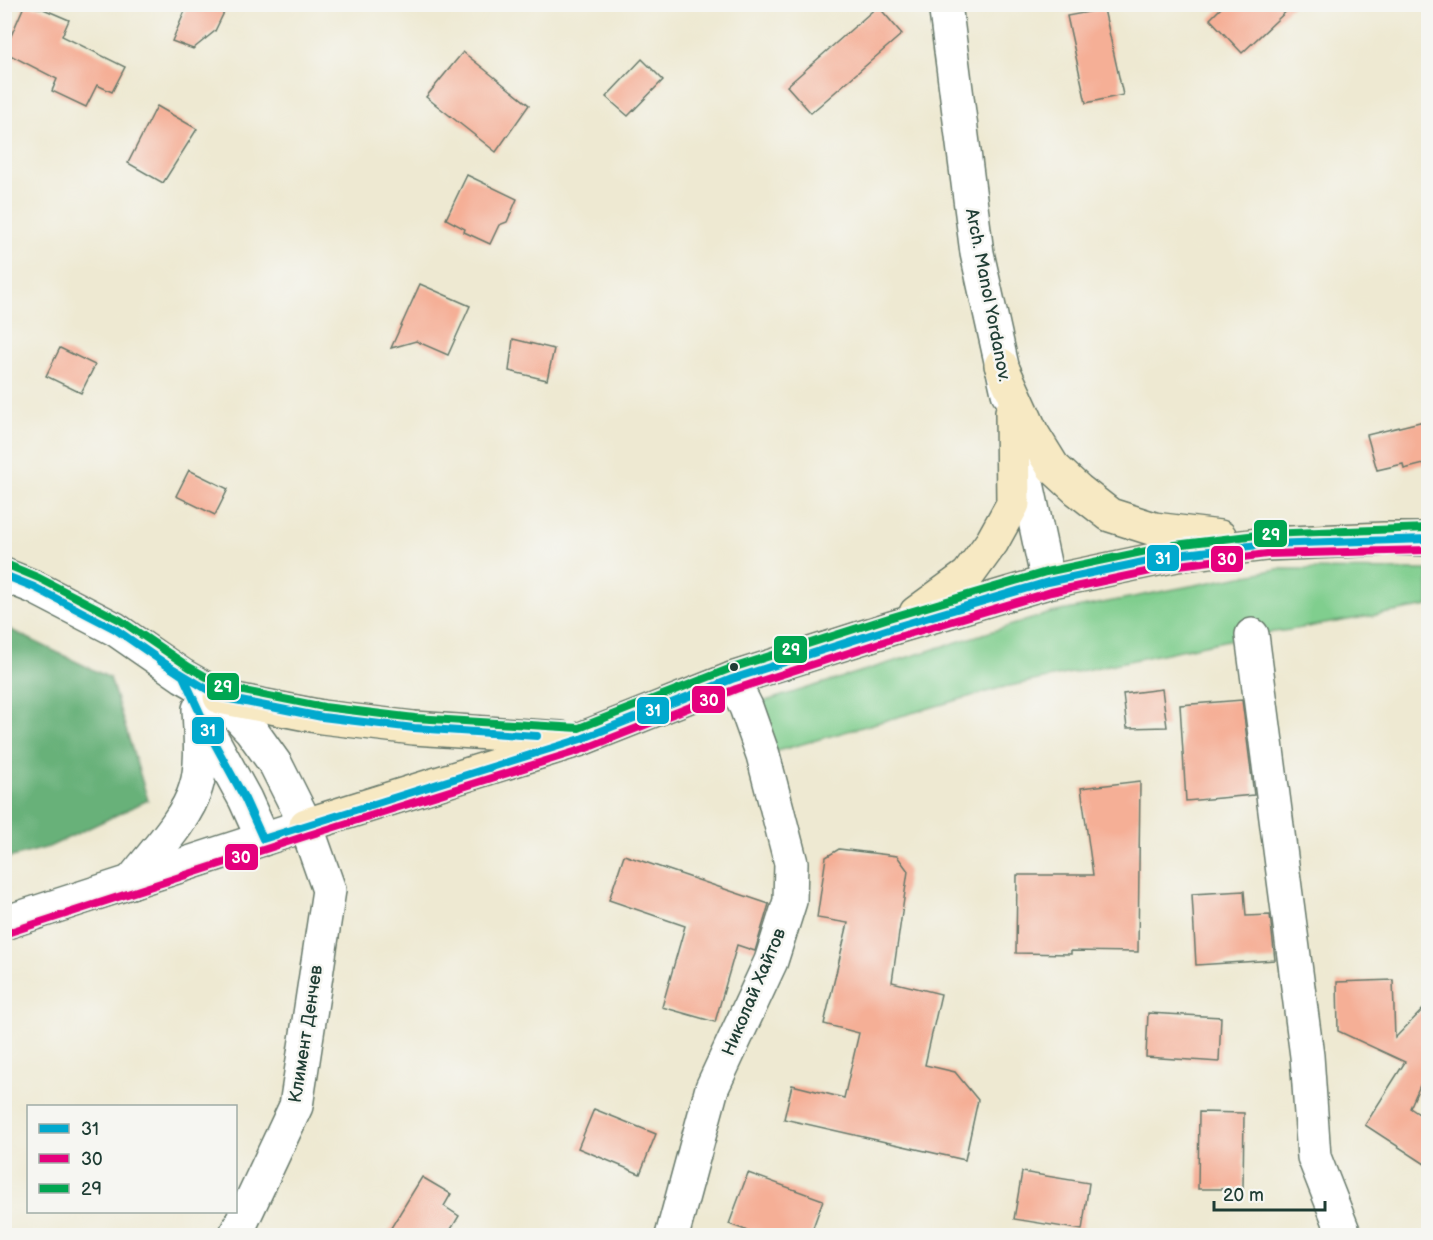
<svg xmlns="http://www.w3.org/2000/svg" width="1433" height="1240" font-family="'Balsamiq Sans',sans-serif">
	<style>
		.green { fill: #80ce8e; stroke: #508661; stroke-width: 1.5 }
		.forest { fill: #68b179; stroke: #447756; stroke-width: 1.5 }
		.building { fill: #f5af96 }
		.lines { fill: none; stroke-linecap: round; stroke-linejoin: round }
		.minor-casing { stroke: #67796b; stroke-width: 36 }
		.tertiary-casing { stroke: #67796b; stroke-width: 36 }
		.secondary-casing { stroke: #67796b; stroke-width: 36 }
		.minor { stroke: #fff; stroke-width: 33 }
		.tertiary { stroke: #fff; stroke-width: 33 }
		.secondary { stroke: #f7e9c3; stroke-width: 33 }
		.bus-1-casing { stroke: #f6f6f2; stroke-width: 12 }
		.bus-2-casing { stroke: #f6f6f2; stroke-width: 12 }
		.bus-3-casing { stroke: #f6f6f2; stroke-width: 12 }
		.bus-1 { stroke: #00a9ce; stroke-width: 8 }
		.bus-2 { stroke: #e5007d; stroke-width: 8 }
		.bus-3 { stroke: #00a651; stroke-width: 8 }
		.bus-dot { fill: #1f3d34; stroke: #f6f6f2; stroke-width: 2 }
		.labels { text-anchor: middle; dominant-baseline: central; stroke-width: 5; stroke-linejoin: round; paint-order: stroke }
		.street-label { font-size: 18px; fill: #1f3d34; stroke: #f6f6f2 }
		.line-badge { stroke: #f6f6f2; stroke-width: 2 }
		.badge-label { font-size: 16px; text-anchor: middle; font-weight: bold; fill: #fff }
	</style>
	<rect width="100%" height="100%" fill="#f6f6f2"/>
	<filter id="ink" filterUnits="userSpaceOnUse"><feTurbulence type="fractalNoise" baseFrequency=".0167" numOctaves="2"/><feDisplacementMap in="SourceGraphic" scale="12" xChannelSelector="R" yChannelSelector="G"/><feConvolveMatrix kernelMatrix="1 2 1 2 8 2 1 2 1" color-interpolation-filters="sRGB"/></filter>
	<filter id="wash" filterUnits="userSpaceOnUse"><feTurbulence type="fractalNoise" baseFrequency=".008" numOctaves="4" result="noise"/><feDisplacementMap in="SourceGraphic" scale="24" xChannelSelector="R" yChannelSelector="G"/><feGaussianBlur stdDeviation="1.35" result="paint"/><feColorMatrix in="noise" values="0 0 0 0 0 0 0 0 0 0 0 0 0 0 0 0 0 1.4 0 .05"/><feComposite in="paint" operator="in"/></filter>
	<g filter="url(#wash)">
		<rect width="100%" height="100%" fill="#eee9d2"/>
		<!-- green -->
		<path class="green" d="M1278,569L1428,570V606L1290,630L1252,635L1000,688L763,755L746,707L1051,613Z"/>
		<!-- forest -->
		<path class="forest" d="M5,627L110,678L148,800L49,847L5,859Z"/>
		<g id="blocks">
			<!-- building -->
			<g class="building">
				<path d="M188,4H228L215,31L193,49L172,41Z"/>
				<path d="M1225,4H1294L1242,53L1210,19Z"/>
				<path d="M24,6L41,8L69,20L62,36L125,67L112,92L97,85L86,107L52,91L57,79L4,52Z"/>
				<path d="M878,6L902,34L811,113L787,86Z"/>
				<path d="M1104,9L1123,95L1086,103L1067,16Z"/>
				<path d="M463,52L529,105L496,152L426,97Z"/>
				<path d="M642,59L663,80L628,116L606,97Z"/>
				<path d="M157,106L197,129L163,183L128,163Z"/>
				<path d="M467,175L517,199L507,222L499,225L490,244L464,232L465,229L446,219Z"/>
				<path d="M420,284L470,306L448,355L416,341L391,348Z"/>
				<path d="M513,339L554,349L547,380L509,371Z"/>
				<path d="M60,348L95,365L81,393L46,376Z"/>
				<path d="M1428,420V463L1404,469L1403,464L1377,470L1367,435Z"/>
				<path d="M189,470L228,489L215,515L176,496Z"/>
				<path d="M1162,689L1167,727L1127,728L1123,694Z"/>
				<path d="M1242,700L1254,795L1186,801L1180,705Z"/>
				<path d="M1140,781L1138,952L1071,951V954L1016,953L1017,875H1093L1081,788Z"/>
				<path d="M839,849L897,856L908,871L892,982L941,994L925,1065L955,1072L978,1100L965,1160L784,1119L792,1085L844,1098L859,1033L824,1024L848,923L817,918L826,857Z"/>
				<path d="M624,855L769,904L755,951L737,945L715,1022L662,1007L685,926L609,900Z"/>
				<path d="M1244,891L1246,916L1270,915L1275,960L1196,965L1192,894Z"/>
				<path d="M1393,980L1395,1038L1428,1004V1073L1426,1072L1410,1108L1428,1120V1166L1365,1125L1405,1062L1338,1031L1337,982Z"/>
				<path d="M1148,1013L1221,1017L1219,1062L1146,1057Z"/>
				<path d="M594,1109L656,1134L640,1174L578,1148Z"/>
				<path d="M1199,1112L1244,1113L1243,1189H1198Z"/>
				<path d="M1022,1172L1089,1183L1082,1230L1014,1219Z"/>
				<path d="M748,1173L823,1200L810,1236H762L729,1224Z"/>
				<path d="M422,1177L451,1194L444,1206L459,1216L447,1236H386Z"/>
			</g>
		</g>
	</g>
	<g filter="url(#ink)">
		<use href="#blocks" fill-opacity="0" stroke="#67796b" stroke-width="1.5"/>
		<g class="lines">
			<defs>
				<g id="minor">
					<path d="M1252,635L1307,1056L1314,1157L1345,1236"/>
					<path d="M235,1236L296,1106L329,890L306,825"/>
					<path d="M672,1236L712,1088L771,961L790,901L791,863L763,755L746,707L732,679"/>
				</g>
				<g id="tertiary">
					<path d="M945,4L977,253L1008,393"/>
					<path d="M1020,450L1048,582"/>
					<path d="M4,575L34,587L115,629L183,676L220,697L251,730L276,765L306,825L4,923"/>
					<path d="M203,718L211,737L245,799L263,839"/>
					<path d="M131,882C151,856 188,818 196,787C203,766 200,731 199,709"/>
				</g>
				<g id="secondary">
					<path d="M1001,365L1032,433L1053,467L1078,490L1110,515L1154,529L1220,537"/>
					<path d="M916,613L968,575L992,542L1013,504L1012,412"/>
					<path d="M220,697L322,717L414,728L561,738"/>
					<path d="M306,825L581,739L732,679L892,628L1048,582L1177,555L1266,544L1384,539H1428"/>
				</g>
			</defs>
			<!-- minor casing -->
			<use href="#minor" class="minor-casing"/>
			<!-- tertiary casing -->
			<use href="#tertiary" class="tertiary-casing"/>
			<!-- secondary casing -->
			<use href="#secondary" class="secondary-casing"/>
			<!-- minor -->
			<use href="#minor" class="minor"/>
			<!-- tertiary -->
			<use href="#tertiary" class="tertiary"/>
			<!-- secondary -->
			<use href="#secondary" class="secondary"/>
			<defs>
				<g id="bus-1">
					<path d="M4,575L34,587L115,629L183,676L211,737L245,799L263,839L581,739L732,679L892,628L1048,582L1177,555L1266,544L1428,539"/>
					<path d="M160,661L220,697L322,717L414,728L537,736"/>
				</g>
				<path id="bus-2" d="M7,933L309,835L584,749L736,689L895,638L1051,592L1179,565L1267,554L1428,550"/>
				<path id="bus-3" d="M8,565L39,578L120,620L189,667L224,687L324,707L415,718L579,728L729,669L889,618L1046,572L1175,545L1265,534L1428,528"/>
			</defs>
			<!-- bus-1 casing -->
			<use href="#bus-1" class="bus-1-casing"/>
			<!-- bus-2 casing -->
			<use href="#bus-2" class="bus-2-casing"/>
			<!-- bus-3 casing -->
			<use href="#bus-3" class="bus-3-casing"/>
			<!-- bus-1 -->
			<use href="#bus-1" class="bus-1"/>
			<!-- bus-2 -->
			<use href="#bus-2" class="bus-2"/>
			<!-- bus-3 -->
			<use href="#bus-3" class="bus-3"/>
		</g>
	</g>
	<!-- markers -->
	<circle class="bus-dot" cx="734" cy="667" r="5"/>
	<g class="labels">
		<!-- street labels -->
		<g class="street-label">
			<text transform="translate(988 295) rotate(79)">Arch. Manol Yordanov.</text>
			<text transform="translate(754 992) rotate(-67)">Николай Хайтов</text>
			<text transform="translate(306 1034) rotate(-81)">Климент Денчев</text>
		</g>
	</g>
	<g class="line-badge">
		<rect x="1253" y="519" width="35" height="29" rx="6" fill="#00a651"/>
		<rect x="1146" y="544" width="34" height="28" rx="6" fill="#00a9ce"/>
		<rect x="1210" y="545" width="34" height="28" rx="6" fill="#e5007d"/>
		<rect x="773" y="635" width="35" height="29" rx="6" fill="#00a651"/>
		<rect x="206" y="672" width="34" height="29" rx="6" fill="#00a651"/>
		<rect x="691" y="685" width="35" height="29" rx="6" fill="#e5007d"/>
		<rect x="636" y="696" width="34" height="29" rx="6" fill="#00a9ce"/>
		<rect x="191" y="716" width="34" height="29" rx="6" fill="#00a9ce"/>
		<rect x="224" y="843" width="35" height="28" rx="6" fill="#e5007d"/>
	</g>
	<g class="badge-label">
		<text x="1271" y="540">29</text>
		<text x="1163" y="564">31</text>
		<text x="1227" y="565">30</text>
		<text x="791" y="655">29</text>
		<text x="223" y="692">29</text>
		<text x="709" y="706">30</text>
		<text x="653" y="716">31</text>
		<text x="208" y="736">31</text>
		<text x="241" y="863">30</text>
	</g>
	<!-- margin -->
	<rect width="1433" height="1240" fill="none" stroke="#f6f6f2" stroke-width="24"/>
	<!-- legend -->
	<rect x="27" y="1105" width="210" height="108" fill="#f6f6f2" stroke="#a0aca6" stroke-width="1.5"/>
	<rect x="39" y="1124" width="30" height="9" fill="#00a9ce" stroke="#a0aca6" stroke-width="1.5"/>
	<text x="81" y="1135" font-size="18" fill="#1f3d34">31</text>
	<rect x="39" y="1154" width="30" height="9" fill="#e5007d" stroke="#a0aca6" stroke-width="1.5"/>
	<text x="81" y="1165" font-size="18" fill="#1f3d34">30</text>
	<rect x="39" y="1184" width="30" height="9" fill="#00a651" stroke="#a0aca6" stroke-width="1.5"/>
	<text x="81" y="1195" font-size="18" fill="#1f3d34">29</text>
	<!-- scale -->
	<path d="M1214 1201v9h111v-9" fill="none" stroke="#1f3d34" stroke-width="3"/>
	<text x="1223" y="1201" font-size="18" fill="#1f3d34" stroke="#f6f6f2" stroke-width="4.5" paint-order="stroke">20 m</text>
</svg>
